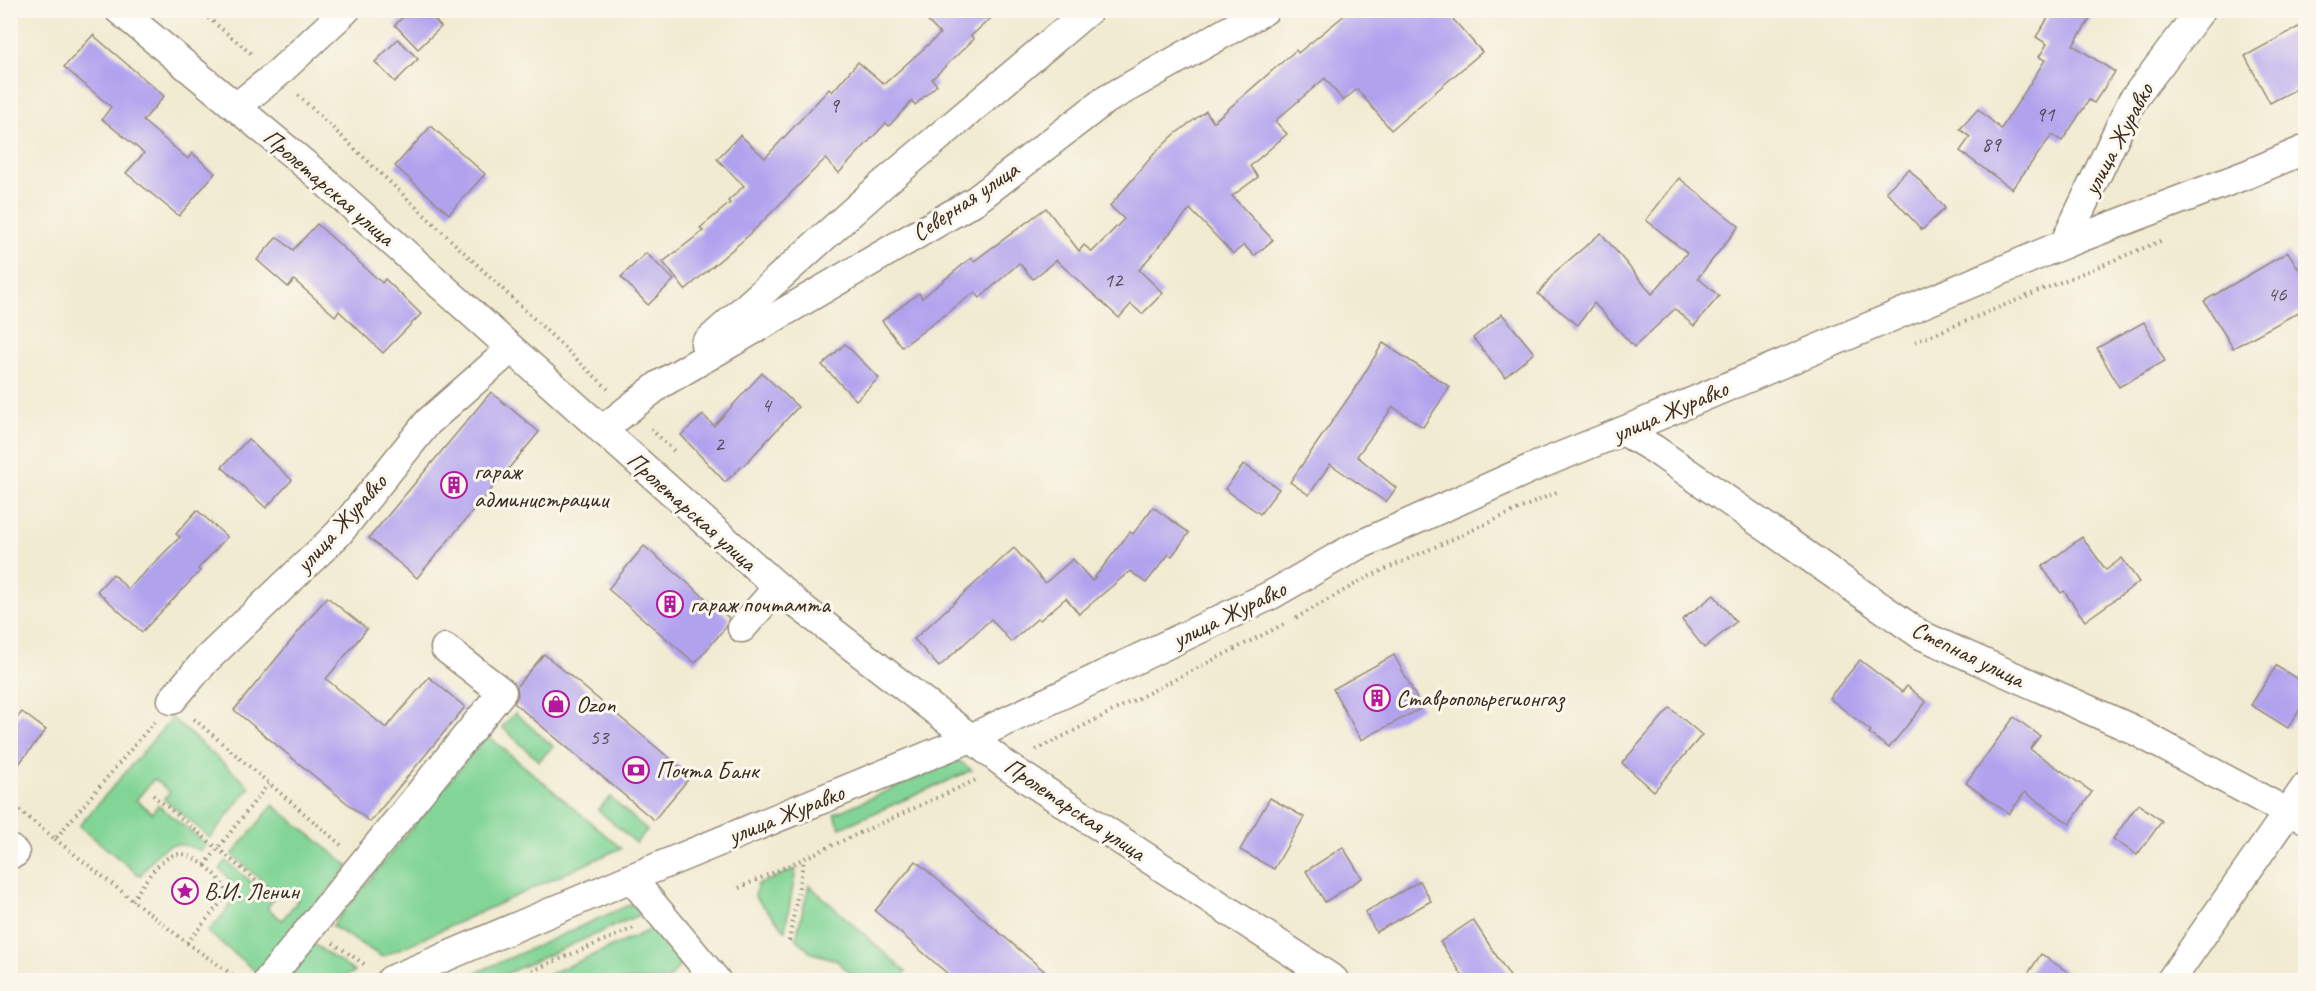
<svg xmlns="http://www.w3.org/2000/svg" width="2316" height="991" font-family="Caveat,sans-serif">
	<style>
		.green { fill: #82d597; stroke: #5e805a; stroke-width: 1.5 }
		.building { fill: #b1a2ee }
		.lines { fill: none; stroke-linecap: round; stroke-linejoin: round }
		.minor-casing { stroke: #968a78; stroke-width: 31 }
		.path { stroke: #968a78; stroke-width: 4; stroke-dasharray: 1.5 4.5; stroke-linecap: butt }
		.minor { stroke: #fff; stroke-width: 28 }
		.labels { text-anchor: middle; dominant-baseline: central; stroke-width: 6; stroke-linejoin: round; paint-order: stroke }
		.number-label { font-size: 21px; fill: #584852 }
		.street-label { font-size: 24px; fill: #3b2a1e; stroke: #fbf7ec }
		.poi-label { font-size: 24px; fill: #3b2a1e; stroke: #fbf7ec; text-anchor: start }
	</style>
	<rect width="100%" height="100%" fill="#fbf7ec"/>
	<filter id="ink" filterUnits="userSpaceOnUse"><feTurbulence type="fractalNoise" baseFrequency=".0167" numOctaves="2"/><feDisplacementMap in="SourceGraphic" scale="12" xChannelSelector="R" yChannelSelector="G"/><feConvolveMatrix kernelMatrix="1 2 1 2 8 2 1 2 1" color-interpolation-filters="sRGB"/></filter>
	<filter id="wash" filterUnits="userSpaceOnUse"><feTurbulence type="fractalNoise" baseFrequency=".008" numOctaves="4" result="noise"/><feDisplacementMap in="SourceGraphic" scale="24" xChannelSelector="R" yChannelSelector="G"/><feGaussianBlur stdDeviation="1.35" result="paint"/><feColorMatrix in="noise" values="0 0 0 0 0 0 0 0 0 0 0 0 0 0 0 0 0 1.4 0 .05"/><feComposite in="paint" operator="in"/></filter>
	<g filter="url(#wash)">
		<rect width="100%" height="100%" fill="#f1ebd2"/>
		<!-- green -->
		<g class="green">
			<path d="M515,713L553,746L539,761L502,727Z"/>
			<path d="M172,718L250,787L210,838L164,799L170,792L154,779L136,800L152,813L158,805L206,844L201,851C166,835 160,850 140,876L79,826Z"/>
			<path d="M487,735L621,848L382,957L332,926Z"/>
			<path d="M958,760L972,770L840,828L834,814Z"/>
			<path d="M610,797L647,830L636,843L598,810Z"/>
			<path d="M273,805L349,866L260,975L208,932C227,909 248,896 220,869L226,861L273,900L267,908L282,920L298,900L283,888L277,894L232,855Z"/>
			<path d="M796,869L785,930L755,897L757,885Z"/>
			<path d="M809,885L906,972L899,980H857L836,960L810,952L796,938Z"/>
			<path d="M631,904L648,911L492,980H460Z"/>
			<path d="M659,926L687,957L668,980H536Z"/>
			<path d="M312,943L355,972L335,980H282Z"/>
		</g>
		<g id="blocks">
			<!-- building -->
			<g class="building">
				<path d="M410,10H426L441,27L418,49L395,25Z"/>
				<path d="M917,10H1000L971,36L974,39L932,79L937,85L915,105L912,101L889,126L886,123L839,173L825,159L747,237L685,290L663,262L703,231L700,228L730,203L728,201L744,186L717,159L740,135L765,158L829,89L832,92L858,62L884,84L940,34Z"/>
				<path d="M1351,10H1445L1482,52L1391,130L1357,89L1343,101L1325,78L1275,121L1287,134L1250,166L1258,177L1232,196L1273,240L1254,256L1244,245L1233,254L1190,209L1139,270L1163,293L1142,314L1131,304L1119,318L1056,260L1033,279L1019,263L980,298L975,292L902,347L882,321L919,293L922,298L971,258L974,261L1046,208L1079,251L1084,245L1092,252L1124,219L1110,206L1154,154L1175,134L1206,111L1213,122L1296,50L1298,53Z"/>
				<path d="M2053,10H2096L2073,45L2115,72L2094,103L2089,100L2062,141L2052,135L2012,189L1960,151L1970,137L1960,129L1978,109L2001,129L2045,60L2039,57L2047,44L2036,37Z"/>
				<path d="M2306,23V84L2270,103L2245,56Z"/>
				<path d="M93,35L164,96L143,121L188,159L192,153L215,173L179,216L126,173L144,153L102,119L111,107L64,67Z"/>
				<path d="M398,39L418,59L395,82L375,62Z"/>
				<path d="M431,126L485,174L449,214L395,166Z"/>
				<path d="M1909,169L1945,208L1922,230L1886,191Z"/>
				<path d="M1679,178L1739,226L1698,278L1719,296L1694,326L1675,309L1634,347L1594,303L1578,325L1538,294L1555,272L1601,233L1652,294L1687,253L1646,220Z"/>
				<path d="M317,224L382,283L385,279L421,314L383,353L339,311L335,316L294,280L288,287L257,260L277,237L293,250Z"/>
				<path d="M2288,252L2306,280V308L2233,348L2204,301Z"/>
				<path d="M646,253L674,280L648,305L621,277Z"/>
				<path d="M1502,314L1534,353L1505,377L1473,338Z"/>
				<path d="M2144,322L2165,361L2119,387L2097,348Z"/>
				<path d="M1383,343L1450,387L1423,427L1393,407L1357,456L1396,488L1386,502L1330,464L1309,495L1290,482L1358,384Z"/>
				<path d="M845,344L879,378L856,400L822,365Z"/>
				<path d="M762,373L798,407L748,461L725,482L681,435L703,415L714,426Z"/>
				<path d="M491,392L539,432L417,578L369,538Z"/>
				<path d="M248,439L292,480L266,508L222,467Z"/>
				<path d="M1244,464L1279,489L1260,514L1225,489Z"/>
				<path d="M1153,507L1189,533L1172,556L1169,554L1146,583L1130,571L1079,614L1066,598L1040,620L1038,618L1011,642L991,619L939,667L914,639L1014,548L1045,583L1073,559L1092,581L1130,532L1133,534Z"/>
				<path d="M197,510L227,537L198,569L200,571L142,632L97,591L113,574L128,589L180,537L176,534Z"/>
				<path d="M2082,537L2106,570L2122,558L2139,582L2085,621L2064,591L2061,593L2042,567Z"/>
				<path d="M644,546L729,618L726,627L695,663L608,589Z"/>
				<path d="M1714,595L1736,622L1704,648L1682,620Z"/>
				<path d="M327,597L367,629L326,679L386,728L429,677L465,707L370,822L234,710Z"/>
				<path d="M544,654L691,776L654,820L514,703L518,695L517,686Z"/>
				<path d="M1394,655L1422,708L1361,740L1333,689Z"/>
				<path d="M1860,660L1902,692L1907,686L1926,702L1889,748L1869,733L1871,731L1829,698Z"/>
				<path d="M2276,666L2306,684V700L2288,728L2251,705Z"/>
				<path d="M1670,708L1702,735L1654,791L1622,763Z"/>
				<path d="M22,712L46,730L10,775V726Z"/>
				<path d="M2014,717L2040,736L2030,749L2092,792L2070,824L2025,792L2009,814L1966,783Z"/>
				<path d="M1270,798L1304,817L1274,869L1240,850Z"/>
				<path d="M2138,804L2162,821L2137,855L2113,839Z"/>
				<path d="M1343,847L1362,878L1325,902L1306,871Z"/>
				<path d="M916,861L1056,981H956L875,911Z"/>
				<path d="M1420,881L1431,901L1376,932L1365,912Z"/>
				<path d="M1473,920L1513,981H1466L1440,942Z"/>
				<path d="M2041,954L2081,981H2023Z"/>
			</g>
		</g>
	</g>
	<g filter="url(#ink)">
		<use href="#blocks" fill-opacity="0" stroke="#968a78" stroke-width="1.5"/>
		<g class="lines">
			<defs>
				<g id="minor">
					<path d="M119,10L313,171L797,604L1007,766L1334,980"/>
					<path d="M236,107L276,75L346,10"/>
					<path d="M2064,244L2132,101L2201,10"/>
					<path d="M705,344L882,185L1089,10"/>
					<path d="M602,430L659,385L976,200L1104,101L1265,10"/>
					<path d="M1623,431L1654,449L1921,635L2130,728L2287,812L2306,819"/>
					<path d="M742,628L778,587"/>
					<path d="M172,700L206,660L338,534L428,422L511,349"/>
					<path d="M10,849L15,853"/>
					<path d="M631,878L716,980"/>
					<path d="M268,980L502,692L445,648"/>
					<path d="M391,980L631,878L971,738L1271,595L1353,548L1534,467L1623,431L2064,244L2248,174L2306,149"/>
					<path d="M2171,980L2306,786"/>
				</g>
			</defs>
			<!-- minor casing -->
			<use href="#minor" class="minor-casing"/>
			<!-- path -->
			<g class="path">
				<path d="M199,10L254,56"/>
				<path d="M298,95L608,389"/>
				<path d="M1915,342L2163,240"/>
				<path d="M651,429L676,453"/>
				<path d="M1296,618L1366,578L1559,491"/>
				<path d="M194,719L341,845"/>
				<path d="M1036,750L1284,624"/>
				<path d="M153,795L281,901"/>
				<path d="M10,803L55,839L155,721"/>
				<path d="M55,839L187,943L240,980"/>
				<path d="M739,888L976,780"/>
				<path d="M132,900C143,886 159,855 179,854C188,853 198,861 205,865L269,783"/>
				<path d="M789,941L804,859"/>
				<path d="M187,943L222,901L225,889L217,876L205,865"/>
				<path d="M333,943L367,966"/>
				<path d="M510,980L636,927"/>
			</g>
			<!-- minor -->
			<use href="#minor" class="minor"/>
		</g>
	</g>
	<!-- icons -->
	<defs>
		<symbol id="building-ring" viewBox="-11 -11 22 22"><circle r="9.5" fill="#fbf7ec" stroke="#b5179e" stroke-width="1.5"/><path d="M-4-6H4V6H1V3H-1V6H-4ZM-2.5-4.3h1.7v1.8h-1.7ZM.8-4.3h1.7v1.8H.8ZM-2.5-1h1.7V.8h-1.7ZM.8-1h1.7V.8H.8Z" fill="#b5179e"/></symbol>
		<symbol id="shop-ring" viewBox="-11 -11 22 22"><circle r="9.5" fill="#fbf7ec" stroke="#b5179e" stroke-width="1.5"/><path d="M-5-2.5h2.3a2.7 3.5 0 0 1 5.4 0H5L5.5 6h-11ZM-1.5-2.5h3a1.5 2.3 0 0 0-3 0Z" fill="#b5179e"/></symbol>
		<symbol id="bank-ring" viewBox="-11 -11 22 22"><circle r="9.5" fill="#fbf7ec" stroke="#b5179e" stroke-width="1.5"/><path d="M-6-4H6V4H-6ZM0-2.3a2.3 2.3 0 1 0 0 4.6a2.3 2.3 0 1 0 0-4.6Z" fill="#b5179e"/></symbol>
		<symbol id="sight-ring" viewBox="-11 -11 22 22"><circle r="9.5" fill="#fbf7ec" stroke="#b5179e" stroke-width="1.5"/><path d="M0-6L1.8-2.2L6-1.7L2.9 1.2L3.7 5.4L0 3.3L-3.7 5.4L-2.9 1.2L-6-1.7L-1.8-2.2Z" fill="#b5179e"/></symbol>
	</defs>
	<g fill-rule="evenodd">
		<use href="#building-ring" x="439" y="470" width="30" height="30"/>
		<use href="#building-ring" x="655" y="589" width="30" height="30"/>
		<use href="#building-ring" x="1362" y="683" width="30" height="30"/>
		<use href="#shop-ring" x="541" y="689" width="30" height="30"/>
		<use href="#bank-ring" x="621" y="755" width="30" height="30"/>
		<use href="#sight-ring" x="170" y="876" width="30" height="30"/>
	</g>
	<g class="labels">
		<!-- number labels -->
		<g class="number-label">
			<text x="834" y="105">9</text>
			<text x="2045" y="114">91</text>
			<text x="1991" y="144">89</text>
			<text x="1113" y="280">12</text>
			<text x="2277" y="294">46</text>
			<text x="766" y="405">4</text>
			<text x="719" y="444">2</text>
			<text x="599" y="737">53</text>
		</g>
		<!-- street labels -->
		<g class="street-label">
			<text transform="translate(2118 139) rotate(-62)">улица Журавко</text>
			<text transform="translate(329 187) rotate(41)">Пролетарская улица</text>
			<text transform="translate(965 201) rotate(-34)">Северная улица</text>
			<text transform="translate(1670 411) rotate(-23)">улица Журавко</text>
			<text transform="translate(692 511) rotate(42)">Пролетарская улица</text>
			<text transform="translate(341 523) rotate(-48)">улица Журавко</text>
			<text transform="translate(1229 614) rotate(-26)">улица Журавко</text>
			<text transform="translate(1968 654) rotate(26)">Степная улица</text>
			<text transform="translate(1075 809) rotate(34)">Пролетарская улица</text>
			<text transform="translate(786 814) rotate(-22)">улица Журавко</text>
		</g>
		<!-- poi labels -->
		<g class="poi-label">
			<text x="474" y="471">гараж<tspan x="474" dy="28">администрации</tspan></text>
			<text x="690" y="604">гараж почтамта</text>
			<text x="1396" y="698">Ставропольрегионгаз</text>
			<text x="576" y="704">Ozon</text>
			<text x="656" y="770">Почта Банк</text>
			<text x="204" y="891">В.И. Ленин</text>
		</g>
	</g>
	<!-- margin -->
	<rect width="2316" height="991" fill="none" stroke="#fbf7ec" stroke-width="36"/>
</svg>
